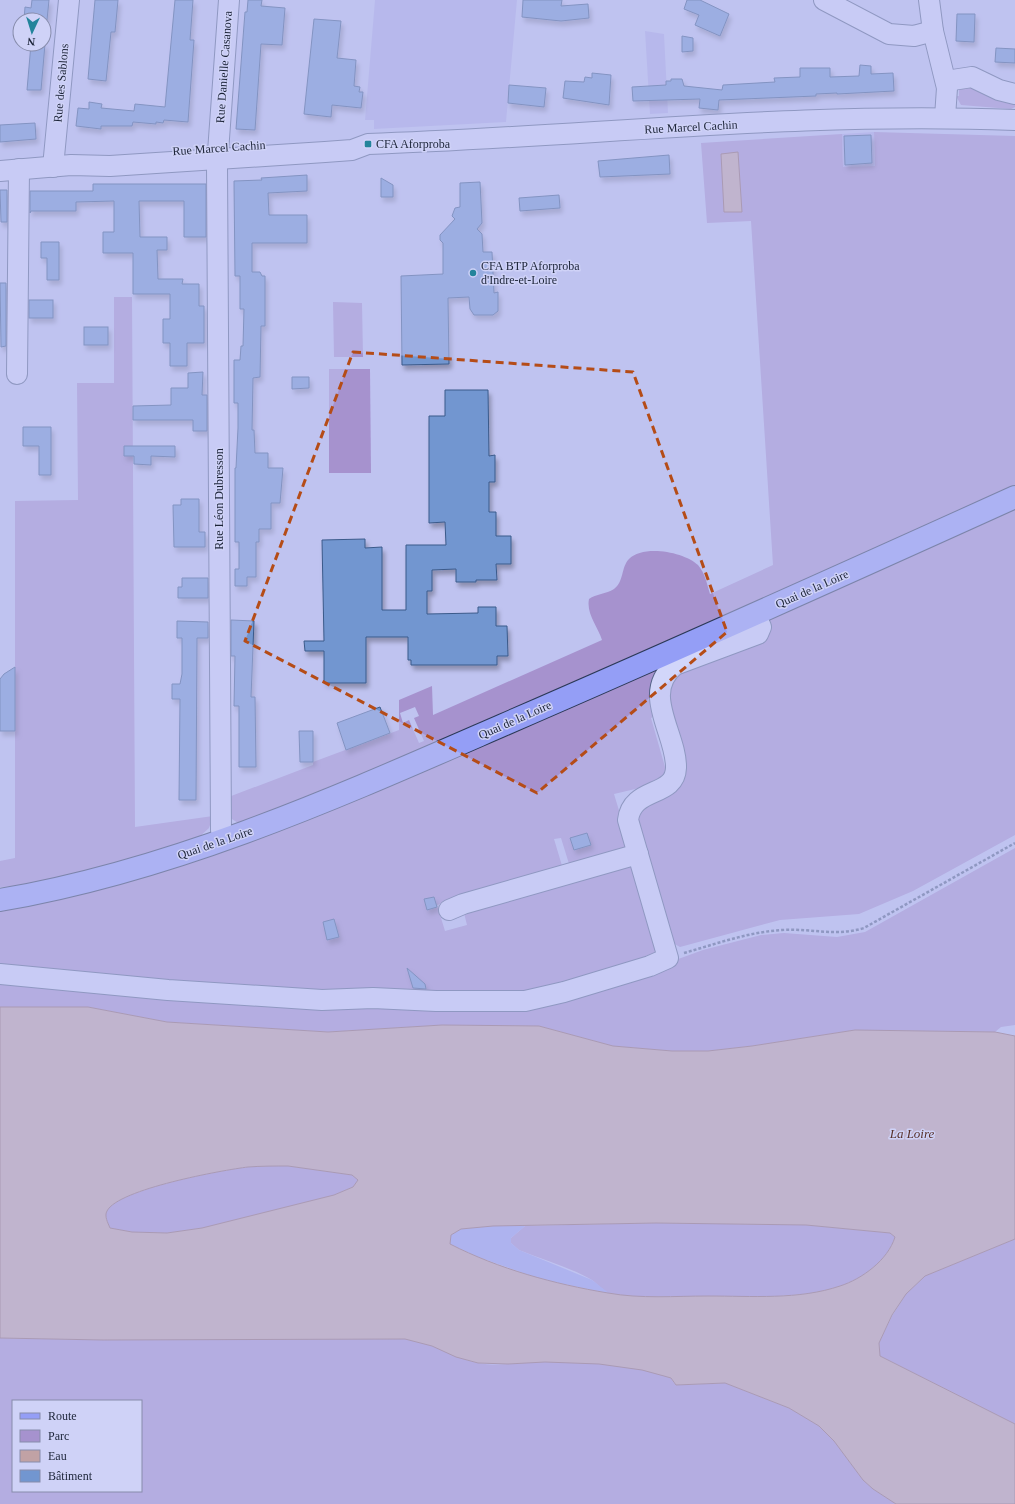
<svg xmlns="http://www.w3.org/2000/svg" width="1015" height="1504" font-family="'Times New Roman',serif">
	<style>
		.farmland { fill: #aeace6 }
		.green { fill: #a692ce; fill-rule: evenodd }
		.sand { fill: #9a9fee }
		.water { fill: #c1a2a5; stroke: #90696b; fill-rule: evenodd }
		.building { fill: #7296d0; stroke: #3b5a8a; filter: url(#shadow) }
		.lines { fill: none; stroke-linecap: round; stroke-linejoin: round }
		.minor-casing { stroke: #566489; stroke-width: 22 }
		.major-casing { stroke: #2b3957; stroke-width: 24 }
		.path { stroke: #566489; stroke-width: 2.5; stroke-dasharray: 3 2; stroke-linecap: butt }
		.minor { stroke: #d2d6fa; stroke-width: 20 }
		.major { stroke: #949ef6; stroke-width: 22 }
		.marked { fill: none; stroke: #b54c17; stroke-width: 3; stroke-dasharray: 8 5; stroke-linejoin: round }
		.poi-dot { fill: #23849b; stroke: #cfd2f7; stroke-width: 1.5 }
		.labels { text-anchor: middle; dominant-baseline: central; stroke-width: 3; stroke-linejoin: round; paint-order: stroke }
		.street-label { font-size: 12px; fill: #1c2438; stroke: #cfd2f7 }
		.poi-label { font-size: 12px; fill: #1c2438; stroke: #cfd2f7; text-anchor: start }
		.water-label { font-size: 13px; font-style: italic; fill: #59312a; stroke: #cfd2f7 }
	</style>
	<defs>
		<filter id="shadow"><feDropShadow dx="2.5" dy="4.5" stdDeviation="2" flood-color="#0004"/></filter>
	</defs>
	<rect width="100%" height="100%" fill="#bfc3f0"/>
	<!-- farmland -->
	<g class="farmland">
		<path d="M375,0H517L506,122L374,129V120H365Z"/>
		<path d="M645,31L664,34L668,113L650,114Z"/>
		<path d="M874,132L875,166L843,168L842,134Z"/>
	</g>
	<!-- green -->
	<g class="green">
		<path d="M968,86L1015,103V107L1011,109L961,105L956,96H959V90Z"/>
		<path d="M874,132L1015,136V485L707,624L317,795L238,823L229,817L226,798L313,765V762L399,730V700L432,686L433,715L602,640C598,627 586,614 589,599C596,594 606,594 614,589C624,582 621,567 629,559C643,544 685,552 698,565C705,573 707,584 710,594L773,565L751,221L707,223L701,143L842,134L843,167L875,166ZM415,707L419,716L414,718L424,741L419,743L409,720L403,723L400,713Z"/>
		<path d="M114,297H132L135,827L213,816L209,828L197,839L152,855L23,886L0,887V861L15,858V501L78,500L77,383H114Z"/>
		<path d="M333,302L362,303L363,357H334Z"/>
		<path d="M329,369H370L371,473H329Z"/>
		<path d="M1015,505V835L913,891L859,914L780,920L680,947L671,942L633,819L671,785L665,682L765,621Z"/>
		<path d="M669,665L659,714L651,718L669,781L614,794L631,850L570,867L561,838L554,839L563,869L437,905L445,931L467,925L463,909L635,858L660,944L649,961L544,992L352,995L0,969V908L45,900L653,668Z"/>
		<path d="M1015,848V1025L1001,1027L995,1032L855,1030L752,1046L708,1051H672L613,1046L539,1026L442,1025L328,1032L167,1022L88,1007H0V977L450,1005L659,966L703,950L761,935L784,933L837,937L865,932Z"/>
		<path d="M288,1166L352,1175L358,1180L353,1187L334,1195L202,1228L167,1233L132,1232L110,1228C108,1223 104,1216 107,1211C119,1189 223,1170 248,1167C261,1166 275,1166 288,1166Z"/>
		<path d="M656,1223L806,1225L890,1233L895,1237C888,1260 862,1279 840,1286C799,1300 746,1296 702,1296C673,1296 641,1299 611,1294C604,1293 598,1284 592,1280C570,1267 543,1260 519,1250L511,1243V1238L525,1226Z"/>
		<path d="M1015,1239V1424L880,1356L879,1343L892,1316L906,1294L925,1276Z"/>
		<path d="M0,1338L103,1340L405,1339C414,1341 424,1343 432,1346C447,1351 461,1360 478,1363C499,1367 523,1362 545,1362C586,1361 632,1363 671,1378L674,1383L681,1385L725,1383L789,1408L819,1426L834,1441L863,1480L873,1489L896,1504H0ZM13,1401H141V1491H13Z"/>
	</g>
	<!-- sand -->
	<path class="sand" d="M493,1226H525L511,1238V1243L519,1250L592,1280L610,1294L540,1279L478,1257L450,1244L451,1235L461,1229Z"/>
	<!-- water -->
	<g class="water">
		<path d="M738,152L742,212H724L721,154Z"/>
		<path d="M0,1007H88L167,1022L328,1032L442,1025L539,1026L613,1046L672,1051H708L752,1046L855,1030L995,1032L1015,1036V1239L925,1276L906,1294L892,1315L879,1343L880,1356L1015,1424V1504H896L873,1489L863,1480L834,1441L819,1426L789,1408L725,1383L676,1385L671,1378L664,1376L642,1370L599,1364L545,1362L508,1364L478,1363L456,1357L432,1346L405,1339L103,1340L0,1338ZM288,1166L352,1175L358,1180L353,1187L334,1195L202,1228L167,1233L132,1232L110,1228C108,1223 104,1216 107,1211C118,1189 223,1170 248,1167C261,1166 275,1166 288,1166ZM656,1223L806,1225L890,1233L895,1237C888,1260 862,1279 840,1286C799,1300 751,1296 708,1296C675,1296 641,1299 608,1293C554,1284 499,1269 450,1244L451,1235L461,1229L493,1226Z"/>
	</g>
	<!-- building -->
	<g class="building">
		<path d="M32,0H49L47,20H24L25,7L31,8Z"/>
		<path d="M95,0H118L115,32H111L106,81L88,79Z"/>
		<path d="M175,0H193L190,40H194L188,122L164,120L163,123L156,122V124L133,122L132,126H101V129L76,126L78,108L89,109V102L102,104L101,108L134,111L135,104L165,107Z"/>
		<path d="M248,0H262L261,6L285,8L282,45L261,44L255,130L236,129L245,12H247Z"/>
		<path d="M523,0H562L561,6L588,4L589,18L561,21L522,17Z"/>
		<path d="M687,0H700L729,14L720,36L695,25L699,15L684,9Z"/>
		<path d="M957,14H975L974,42L956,41Z"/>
		<path d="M314,19L341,21L337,58L356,60L354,86L360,87L359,92H363L361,108L332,105L331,117L304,114Z"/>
		<path d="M682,36L693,38V51L682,52Z"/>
		<path d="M31,44H45L41,90H27Z"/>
		<path d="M996,48L1015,49V63L995,62Z"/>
		<path d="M860,65L871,66V74L893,73L894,91L837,94V93L816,94V96L719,100L718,110L699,108L700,99L633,101L632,87L666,85V81H671V79H682L684,86L722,90L723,85L775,82L774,78L800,77V68H830V77L859,76Z"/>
		<path d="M592,73L611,75L609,105L563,98L565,81L584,82L585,77L592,78Z"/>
		<path d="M509,85L546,88L544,107L508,103Z"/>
		<path d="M35,123L36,139L0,142V125Z"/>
		<path d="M871,135L872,163L845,165L844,136Z"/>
		<path d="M669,155L670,174L600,177L598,161Z"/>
		<path d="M307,175V191L268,193L269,215H307V243H252V272H260L262,276H265V326H261L260,377L253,378L252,430H254L255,453H268V468H283L280,503H271V529H259V542H256V577H247V586H235V569H239V542H235V468H236L238,428V403H234V360H240L241,346H243L244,309H240V276H235L234,181L262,180L261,178Z"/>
		<path d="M381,178L393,185V197H381Z"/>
		<path d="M480,182L482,223L477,229L482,234L483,252H492L494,293L498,292V311L493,315H474L470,309L469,297L448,298L449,364L402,365L401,276L443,274V243L440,240V235L455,219L452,216L455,208L460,207V183Z"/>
		<path d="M93,184H206V237H184V201H139L140,237H167V250H157L158,279H183L182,284H199V306H204V343H187V366H170V343H163V319H170V294H133V253H103V232H114V201L76,202V211H31L30,213V191H93Z"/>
		<path d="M0,190H7V222H1Z"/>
		<path d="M559,195L560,208L520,211L519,198Z"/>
		<path d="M41,242H59V280H47V258H41Z"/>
		<path d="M0,283H6V346L1,347Z"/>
		<rect x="29" y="300" width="24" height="18"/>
		<rect x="84" y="327" width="24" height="18"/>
		<path d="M203,372L202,395H207V431H193V420H133V406L171,405V388H188V373Z"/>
		<path d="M292,377H309V388L292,389Z"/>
		<path d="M445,390H488L489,456L495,455V482H489V512H496V536H511V564H496L497,580H476V582H456V569L432,570V591H427V614L478,613V607H496V626H507L508,656H497V665H411V660H408V637H366V683H324V651H305L304,641H324L322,540L365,539V548L382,547V610H406V545H446L445,522L429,523V416H445Z"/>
		<path d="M23,427H51V475H39V446H23Z"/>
		<path d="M124,446H175V457L151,456V465L134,464V456H124Z"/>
		<path d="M181,499H199V532H205V547H174L173,505H181Z"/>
		<path d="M182,578H208V598H178V587H182Z"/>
		<path d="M231,620L254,621L251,697H255L256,767H239V706H234L235,656H231Z"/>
		<path d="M177,621L208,622V638H197L196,800H179L180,699H172V684H180L182,674V638H177Z"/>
		<path d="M15,667V731H0V679L4,674Z"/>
		<path d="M380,707L390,733L346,750L337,723Z"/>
		<path d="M299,731H313V762H300Z"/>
		<path d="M587,833L591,845L574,850L570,838Z"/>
		<path d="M434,897L437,907L427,910L424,899Z"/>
		<path d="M334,919L339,937L327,940L323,922Z"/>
		<path d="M407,968L425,984L426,989L413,988Z"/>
	</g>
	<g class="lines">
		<defs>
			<g id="minor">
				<path d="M824,0L889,34L914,36L933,31"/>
				<path d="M929,0L933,31L947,88L945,117"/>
				<path d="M946,81L972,77L999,90L1015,94"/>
				<path d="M53,167L69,0"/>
				<path d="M0,171L71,165L110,166L325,152L352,150L368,144C583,137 799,111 1015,120"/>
				<path d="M17,374L19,169"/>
				<path d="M223,840L221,830L217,166L229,0"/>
				<path d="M449,910L463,904L638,854"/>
				<path d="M0,974L168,990L322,1000L373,998L436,1001H525L564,992L650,966L668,958L628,820C632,786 675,798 676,768C677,734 640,693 675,665L758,634L761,627L756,615"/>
			</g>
			<path id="major" d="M0,900C176,870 340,796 503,725C674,651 845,574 1015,497"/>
		</defs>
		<!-- minor casing -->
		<use href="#minor" class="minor-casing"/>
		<!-- major casing -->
		<use href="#major" class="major-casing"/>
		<!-- path -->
		<path class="path" d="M684,953C716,944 748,932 782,930C812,928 834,937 864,928L1015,843"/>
		<!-- minor -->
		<use href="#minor" class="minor"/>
		<!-- major -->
		<use href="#major" class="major"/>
	</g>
	<!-- marked area -->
	<path d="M0 0H1015V1504H0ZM353,352L633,372L727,632L537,793L245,641Z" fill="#bfc3f0" fill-opacity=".55" fill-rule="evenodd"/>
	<path class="marked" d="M353,352L633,372L727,632L537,793L245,641Z"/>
	<!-- markers -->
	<g class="poi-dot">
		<rect x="364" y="140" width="8" height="8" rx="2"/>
		<circle cx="473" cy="273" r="4"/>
	</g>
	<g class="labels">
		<!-- street labels -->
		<g class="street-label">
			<text transform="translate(224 67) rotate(-86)">Rue Danielle Casanova</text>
			<text transform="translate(61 83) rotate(-85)">Rue des Sablons</text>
			<text transform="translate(691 127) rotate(-3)">Rue Marcel Cachin</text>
			<text transform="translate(219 148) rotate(-4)">Rue Marcel Cachin</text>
			<text transform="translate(219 499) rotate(-90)">Rue Léon Dubresson</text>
			<text transform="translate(812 589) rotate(-24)">Quai de la Loire</text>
			<text transform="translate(515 720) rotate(-24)">Quai de la Loire</text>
			<text transform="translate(215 843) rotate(-19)">Quai de la Loire</text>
		</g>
		<!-- poi labels -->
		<g class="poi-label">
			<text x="376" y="144">CFA Aforproba</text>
			<text x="481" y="266">CFA BTP Aforproba<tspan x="481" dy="14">d'Indre-et-Loire</tspan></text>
		</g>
		<!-- water labels -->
		<g class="water-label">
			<text x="912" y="1133">La Loire</text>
		</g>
	</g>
	<!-- legend -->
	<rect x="12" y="1400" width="130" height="92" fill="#cfd2f7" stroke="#878cab"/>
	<rect x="20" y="1413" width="20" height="6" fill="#949ef6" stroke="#878cab"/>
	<text x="48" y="1420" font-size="12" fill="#1c2438">Route</text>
	<rect x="20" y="1430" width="20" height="12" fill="#a692ce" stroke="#878cab"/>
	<text x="48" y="1440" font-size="12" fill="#1c2438">Parc</text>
	<rect x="20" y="1450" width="20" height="12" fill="#c1a2a5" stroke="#878cab"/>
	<text x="48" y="1460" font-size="12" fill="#1c2438">Eau</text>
	<rect x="20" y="1470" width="20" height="12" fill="#7296d0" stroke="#878cab"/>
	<text x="48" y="1480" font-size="12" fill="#1c2438">Bâtiment</text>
	<!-- north arrow -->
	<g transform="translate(32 32) rotate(184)"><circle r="19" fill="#cfd2f7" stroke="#878cab"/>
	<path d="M0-3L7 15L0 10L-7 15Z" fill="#23849b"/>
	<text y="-6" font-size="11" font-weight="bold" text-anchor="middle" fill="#1c2438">N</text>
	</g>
</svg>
